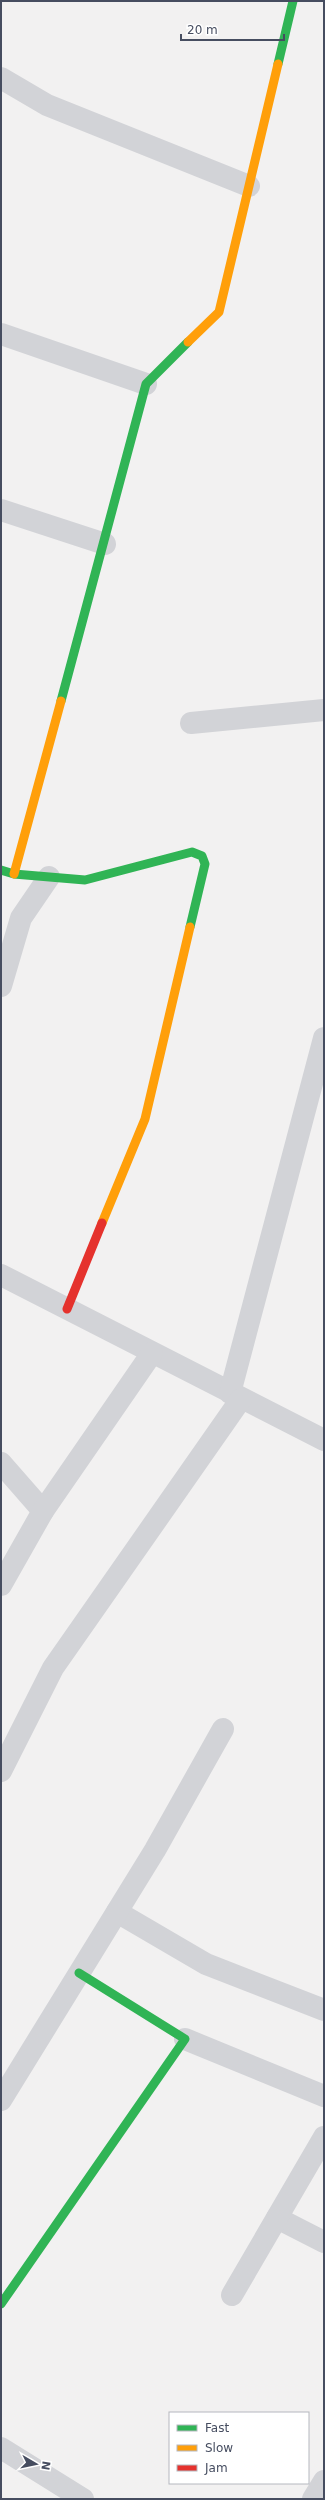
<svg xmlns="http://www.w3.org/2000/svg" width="325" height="2500" font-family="'DejaVu Sans',sans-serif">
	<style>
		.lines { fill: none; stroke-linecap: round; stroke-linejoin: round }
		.street { stroke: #d2d3d7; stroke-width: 22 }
		.fast { stroke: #30b455; stroke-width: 9 }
		.slow { stroke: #ff9f0a; stroke-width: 9 }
		.jam { stroke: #e5322d; stroke-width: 9 }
	</style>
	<rect width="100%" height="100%" fill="#f2f1f1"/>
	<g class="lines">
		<!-- street -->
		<g class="street">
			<path d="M1,78L47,105L249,186"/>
			<path d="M1,334L146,384"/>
			<path d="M1,510L105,544"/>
			<path d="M191,723L324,710"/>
			<path d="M1,986L21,918L49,877"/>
			<path d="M1,1275L324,1440"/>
			<path d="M230,1393L324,1038"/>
			<path d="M1,1463L43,1511"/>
			<path d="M1,1585L43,1511L152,1353"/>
			<path d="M1,1771L53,1668L241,1399"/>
			<path d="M117,1912L206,1964L324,2010"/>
			<path d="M185,2039L324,2096"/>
			<path d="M1,2100L155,1850L223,1729"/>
			<path d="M277,2218L324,2242"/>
			<path d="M232,2295L324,2137"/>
			<path d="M1,2448L83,2499"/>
			<path d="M313,2499L324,2481"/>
		</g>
		<!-- fast -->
		<g class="fast">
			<path d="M278,64L293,1"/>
			<path d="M61,701L146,384L188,342"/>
			<path d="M1,870L14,874L85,880L192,852L202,856L205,864L190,927"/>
			<path d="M1,2304L185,2039L79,1973"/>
		</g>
		<!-- slow -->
		<g class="slow">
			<path d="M188,342L219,312L278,64"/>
			<path d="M14,874L61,701"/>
			<path d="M102,1223L145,1119L190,927"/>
		</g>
		<!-- jam -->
		<path class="jam" d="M67,1309L102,1223"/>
	</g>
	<!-- border -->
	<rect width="325" height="2500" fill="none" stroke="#464d60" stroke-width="4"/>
	<!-- legend -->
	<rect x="169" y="2412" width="140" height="72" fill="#ffffff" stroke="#b5b8bf"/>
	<rect x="177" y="2425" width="20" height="6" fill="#30b455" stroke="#b5b8bf"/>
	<text x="205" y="2432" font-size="12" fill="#464d60">Fast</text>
	<rect x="177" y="2445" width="20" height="6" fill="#ff9f0a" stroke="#b5b8bf"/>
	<text x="205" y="2452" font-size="12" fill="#464d60">Slow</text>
	<rect x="177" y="2465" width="20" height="6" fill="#e5322d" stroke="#b5b8bf"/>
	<text x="205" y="2472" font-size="12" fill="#464d60">Jam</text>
	<!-- north arrow -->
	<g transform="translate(36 2464) rotate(99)" stroke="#ffffff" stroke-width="3" paint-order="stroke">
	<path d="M0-3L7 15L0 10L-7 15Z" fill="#464d60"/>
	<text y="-6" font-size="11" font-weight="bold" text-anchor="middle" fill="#464d60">N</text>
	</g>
	<!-- scale -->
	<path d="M181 34v6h103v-6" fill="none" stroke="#464d60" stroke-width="2"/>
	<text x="187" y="34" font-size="12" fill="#464d60" stroke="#ffffff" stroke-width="3" paint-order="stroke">20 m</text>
</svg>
